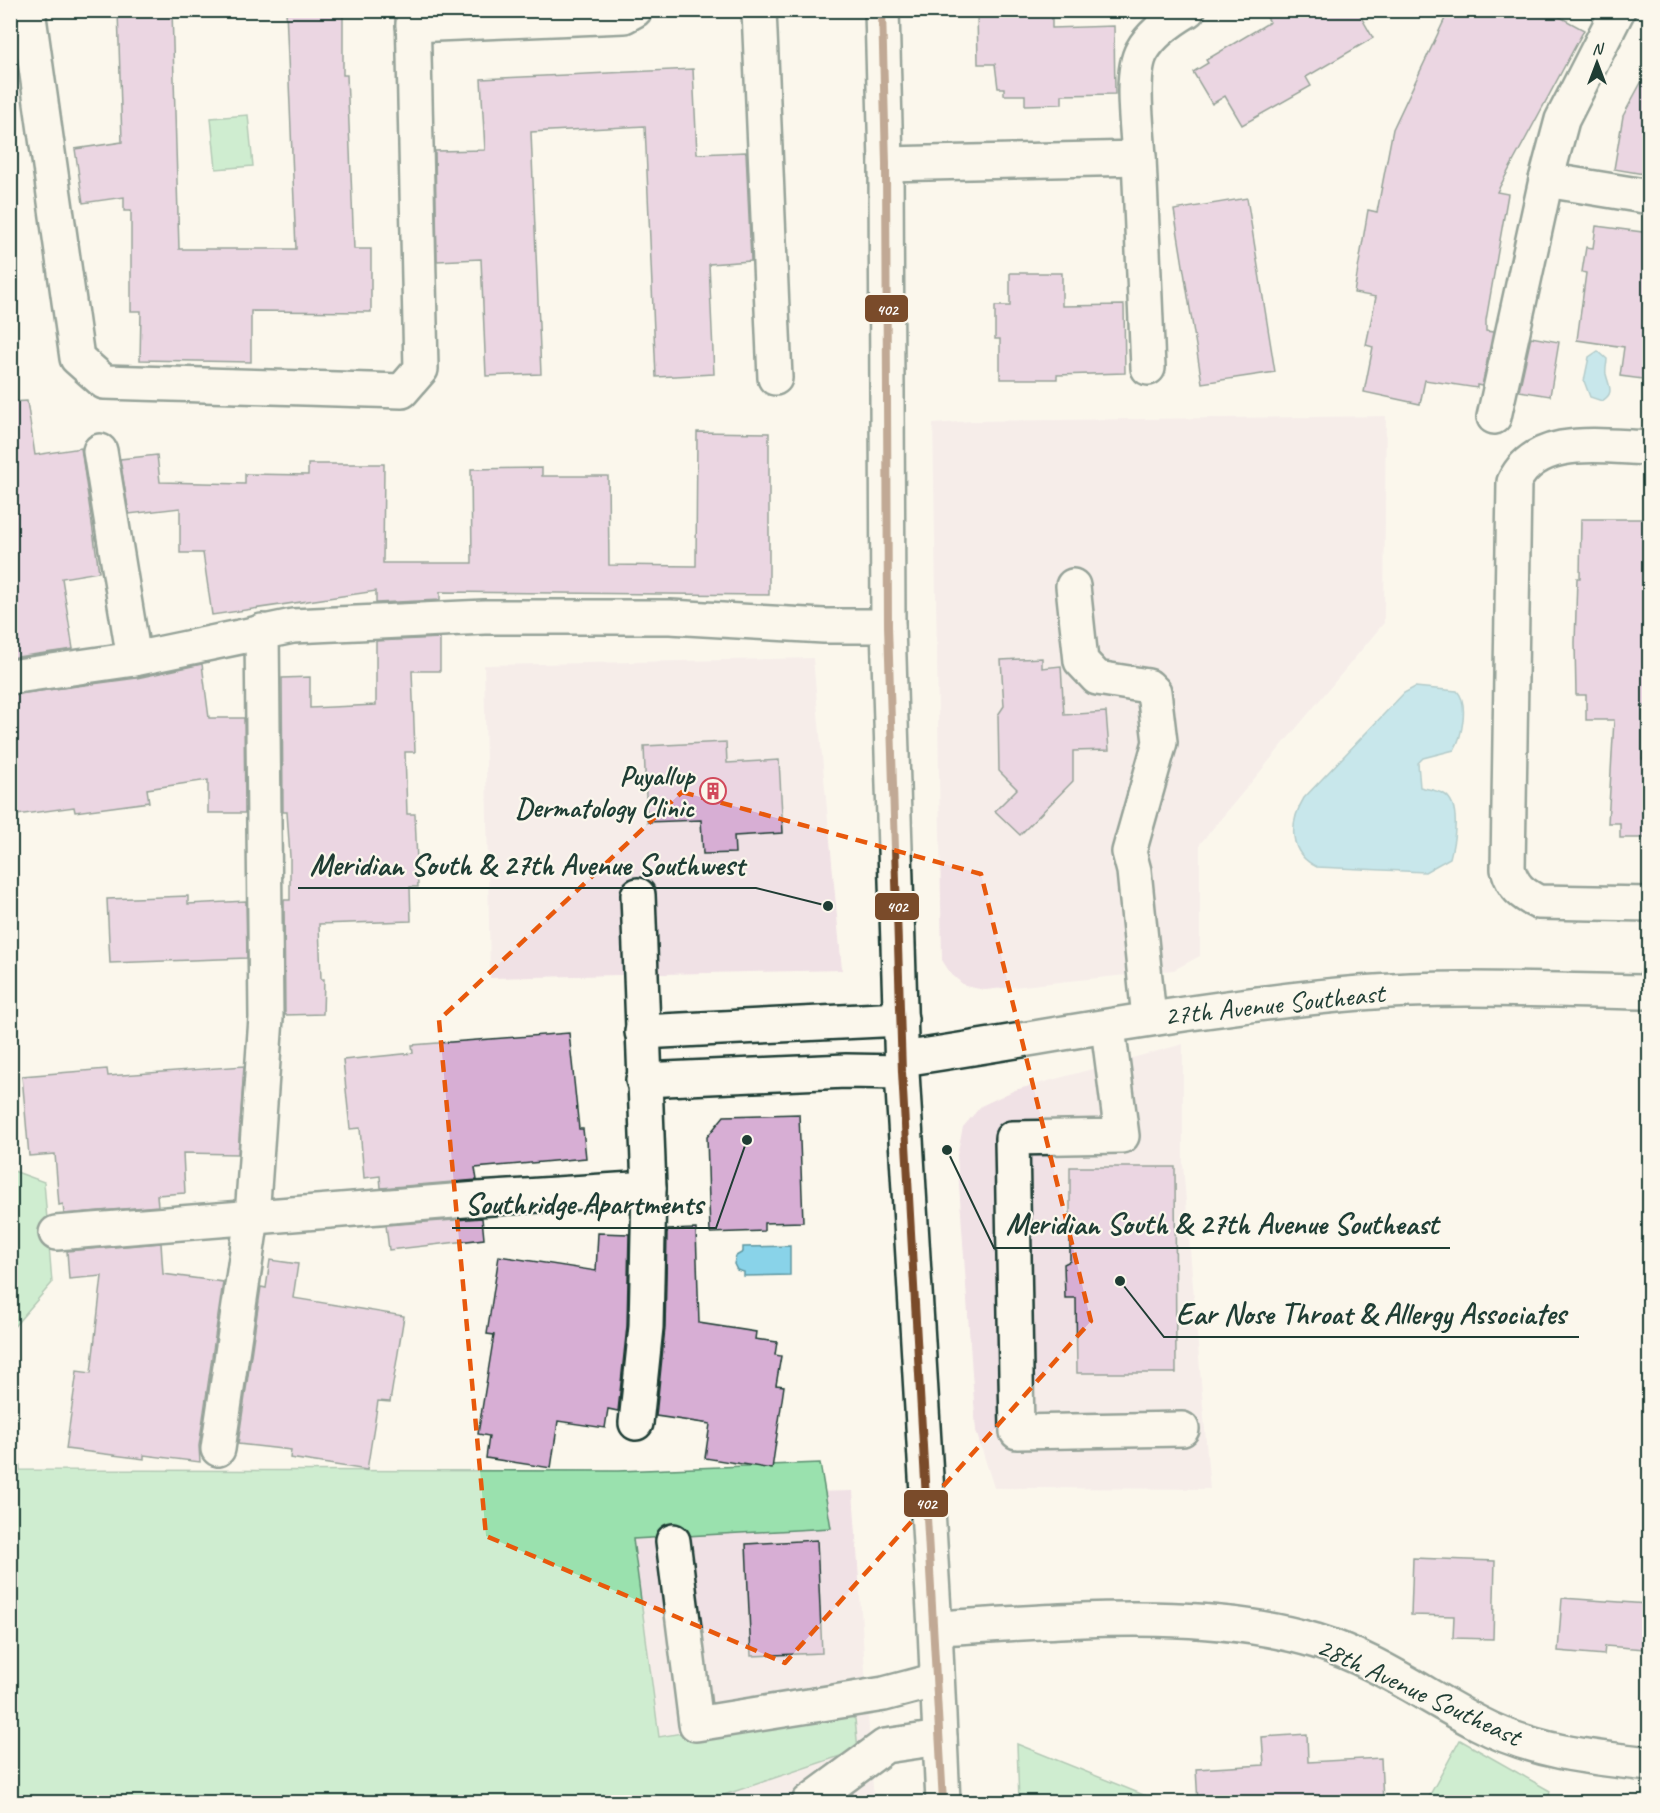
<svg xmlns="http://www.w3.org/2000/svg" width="1660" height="1813" font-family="Caveat,sans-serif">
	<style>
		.built { fill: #f0e1e5 }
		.green { fill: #9ae1ae; stroke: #5c8f71; stroke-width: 1.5 }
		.water { fill: #89d3e9; stroke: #5f97a1; stroke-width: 1.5 }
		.building { fill: #d7aed4; stroke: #1f3d34; stroke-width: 1.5 }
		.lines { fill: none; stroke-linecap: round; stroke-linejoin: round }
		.minor-casing { stroke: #1f3d34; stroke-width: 38 }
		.major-casing { stroke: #1f3d34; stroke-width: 38 }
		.minor { stroke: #fbf7ec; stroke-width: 33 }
		.major { stroke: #fbf7ec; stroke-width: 33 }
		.bus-1-casing { stroke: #fbf7ec; stroke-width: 12 }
		.bus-1 { stroke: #7a4b2a; stroke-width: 8 }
		.marked { fill: none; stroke: #e8590c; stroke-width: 4.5; stroke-dasharray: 12 8; stroke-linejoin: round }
		.labels { text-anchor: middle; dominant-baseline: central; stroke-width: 4.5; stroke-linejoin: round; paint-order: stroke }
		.poi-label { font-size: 28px; font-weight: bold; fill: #1f3d34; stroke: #fbf7ec; text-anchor: end }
		.street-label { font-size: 28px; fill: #1f3d34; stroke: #fbf7ec }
		.leader { fill: none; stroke: #1f3d34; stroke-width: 2 }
		.callout-dot { fill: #1f3d34; stroke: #fbf7ec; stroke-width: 2 }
		.callout-label { font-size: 30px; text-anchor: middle; font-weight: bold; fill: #1f3d34; stroke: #fbf7ec; stroke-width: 4.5; stroke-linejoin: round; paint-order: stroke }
		.line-badge { stroke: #fbf7ec; stroke-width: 2 }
		.badge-label { font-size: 16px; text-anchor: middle; font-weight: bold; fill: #fff }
	</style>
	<rect width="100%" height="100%" fill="#fbf7ec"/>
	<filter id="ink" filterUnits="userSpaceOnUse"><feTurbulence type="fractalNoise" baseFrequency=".0167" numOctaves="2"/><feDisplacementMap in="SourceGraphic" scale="12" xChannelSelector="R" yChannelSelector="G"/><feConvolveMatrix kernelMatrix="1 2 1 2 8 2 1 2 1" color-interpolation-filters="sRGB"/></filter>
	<g filter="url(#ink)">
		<!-- built -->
		<g class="built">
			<path d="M1386,416L1384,623L1200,844V956L1174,970L985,990L965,986L951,974L942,960L933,424L970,421Z"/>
			<path d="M813,658L842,970L490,978L484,665Z"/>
			<path d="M1183,1044V1164L1210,1489L994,1488L976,1431L957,1155L963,1127L981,1106L1015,1090Z"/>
			<path d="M853,1491L874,1802H353L359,1502Z"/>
		</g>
		<!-- green -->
		<g class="green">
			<path d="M248,115L253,166L216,169L211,118Z"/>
			<path d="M11,1170L44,1182L52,1283L11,1330L20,1470L618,1471L820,1463L831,1528L633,1539L659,1737L835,1707L855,1719L858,1750L703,1802H11Z"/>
			<path d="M1460,1740L1550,1791L1548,1802H1426Z"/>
			<path d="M1017,1744L1161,1802H1019Z"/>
		</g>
		<!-- water -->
		<g class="water">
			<path d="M1598,351L1607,359C1607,364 1605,369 1606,374C1609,387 1615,393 1602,401L1590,397L1584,381L1589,357Z"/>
			<path d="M1415,687L1457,691C1469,703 1462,737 1454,750L1423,758L1418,763L1420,787C1427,789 1437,790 1444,794C1462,804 1454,843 1450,858L1425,872L1317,867C1288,853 1289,823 1304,798L1404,693Z"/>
			<path d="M790,1246V1275L744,1276V1272L737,1270L734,1264L736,1256L743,1252V1247Z"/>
		</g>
		<!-- building -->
		<g class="building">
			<path d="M118,10H172L179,249H296L286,10H343V75H347L354,249H371V312L251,311V362L140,360L141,311H131V211H124V197L83,203L75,149L122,142Z"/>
			<path d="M977,10H1052V28L1114,26L1115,94L1062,95V104L1025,105V95H1004V88H998L995,64H978Z"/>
			<path d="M1262,10H1357L1373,38L1306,77L1311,86L1242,125L1225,96L1212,104L1193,72L1208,63L1206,60L1270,22Z"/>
			<path d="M1449,10H1547L1584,30L1497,192L1508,194L1486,320V331L1493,332L1482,386L1477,385V388L1425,380L1420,404L1364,392L1373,347L1366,345L1376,297L1354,293L1368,210L1377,212L1393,129Z"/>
			<path d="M1650,66V175L1614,169L1623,116Z"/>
			<path d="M693,69L697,154L746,152L751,261L709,264L714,374L656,377L645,126L531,132L541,374L486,376L481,259L437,261L435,151L485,150L481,79Z"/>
			<path d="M1247,198L1275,372L1202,383L1174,210Z"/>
			<path d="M1596,226L1650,233V380L1620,376L1624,347L1577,340L1586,273L1582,272L1586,247L1593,248Z"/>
			<path d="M1010,273H1062V306L1124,305L1125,373L1057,375V379H1000V339H995V306H1010Z"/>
			<path d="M1531,337L1559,342L1550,396L1519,391Z"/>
			<path d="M27,401L35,455L81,448L99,572L62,578L73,649L10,658V402Z"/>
			<path d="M697,432L769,433V595L440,592V600L376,603V591L212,615L203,553H180V508L129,514L120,459L157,455L160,482L245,484V474L308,475V464H384L383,563H472L471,469L542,468V476H608L609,565L696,566Z"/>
			<path d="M1581,519H1650V707H1642V759H1650V838H1620V823H1608L1614,720H1586V695H1576L1575,643L1577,578H1580Z"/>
			<path d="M440,638V671H412L415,752H405L407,814H415L418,887H410L411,921L319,924L321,979H324L323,1014L285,1015L284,900H290V857L287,812H283L282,678L310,677V708L376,705V641Z"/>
			<path d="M1042,658V668L1061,666L1064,715L1106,712L1109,750L1073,751V781L1020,835L995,811L1017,789L999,771L998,715L1004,706L1001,660Z"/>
			<path d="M202,664L209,718H244L245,813H208V780L147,789L149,802L75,812L74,807L10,816V695L137,678Z"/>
			<path d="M726,742L727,763L779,760L783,833L734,836L735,853L703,854L701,820L647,822L644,746Z"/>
			<path d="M188,896V904L246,901L247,958L110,963L107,899Z"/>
			<path d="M569,1033L579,1129H583L586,1158L475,1168L477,1180L381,1188L380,1176L364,1178L360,1128L350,1129L343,1060L413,1053L412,1045Z"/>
			<path d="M244,1066L238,1154L183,1153L185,1193L157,1195L158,1206L64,1214L63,1204L59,1205L55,1154L29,1156L22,1076L107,1069L108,1076Z"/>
			<path d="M799,1114L803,1222L764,1223V1231L710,1233L707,1137L724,1116Z"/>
			<path d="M1070,1167H1175L1176,1373H1077L1076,1298H1065L1064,1264L1070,1261Z"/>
			<path d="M482,1218L484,1239L389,1250L386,1225Z"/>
			<path d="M696,1229L699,1323L756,1332L755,1339L777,1342L775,1355L781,1356L776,1385L784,1386L772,1469L705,1458L710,1424L656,1416L665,1328L667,1234L668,1230Z"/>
			<path d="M598,1233L629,1234L627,1326L618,1411L608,1409L605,1428L558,1421L551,1468L486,1458L489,1436L478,1434L494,1335L487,1334L499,1256L596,1271Z"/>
			<path d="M161,1243L163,1274L223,1282L199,1446L200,1462L144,1455V1459L66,1449L77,1371L91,1373L102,1276L69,1279L67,1251Z"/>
			<path d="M270,1260L298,1264L293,1298L404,1316L390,1402L378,1401L367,1470L290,1458L291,1450L238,1444L261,1287L266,1288Z"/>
			<path d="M817,1540L822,1653L751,1656L746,1544Z"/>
			<path d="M1413,1558L1495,1561L1493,1639L1453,1638L1454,1616L1411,1615Z"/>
			<path d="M1562,1598L1648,1604L1645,1649L1605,1646L1604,1655L1558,1651Z"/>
			<path d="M1307,1734L1308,1762L1381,1758L1383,1803H1198L1196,1769L1264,1765L1262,1737Z"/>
		</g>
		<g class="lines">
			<defs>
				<g id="minor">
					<path d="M28,10L77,358L104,382L402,391L421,369L413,10"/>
					<path d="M759,10L775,378"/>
					<path d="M1618,10L1562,120L1546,180L1650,197"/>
					<path d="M413,25L624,16L635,10"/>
					<path d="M1139,158L1148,368"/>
					<path d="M886,164L1139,158C1138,131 1129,74 1142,51C1152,33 1171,20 1188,10"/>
					<path d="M1494,417L1546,180"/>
					<path d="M1650,448C1605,447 1537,433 1514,482L1508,869C1513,887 1522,894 1538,902L1650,904"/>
					<path d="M100,451L134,659"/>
					<path d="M1073,586L1081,661L1097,678L1148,686L1154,692L1160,742L1129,852L1134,871L1149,1018"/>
					<path d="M10,677L134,659L293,626L485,617H670L824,626H888"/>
					<path d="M1108,1028L1122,1136L1012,1138L1017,1432L1182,1429"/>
					<path d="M642,1032L901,1019"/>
					<path d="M902,1059C1055,1036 1206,1006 1360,993C1455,985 1553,991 1650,992"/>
					<path d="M643,1080L846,1071L902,1072"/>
					<path d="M56,1233L478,1199L649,1188"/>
					<path d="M636,1423L646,1327L649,1188L638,895"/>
					<path d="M218,1449L252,1217L266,1018L262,631"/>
					<path d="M673,1541L696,1724L884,1694L937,1680"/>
					<path d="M935,1628C1055,1622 1201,1606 1316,1641C1375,1659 1424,1695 1478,1723C1531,1751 1591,1758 1650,1764"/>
					<path d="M809,1802L885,1746L940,1738"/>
				</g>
				<path id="major" d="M882,10L886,164L888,626L902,1072L935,1628L943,1802"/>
			</defs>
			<!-- minor casing -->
			<use href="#minor" class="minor-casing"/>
			<!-- major casing -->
			<use href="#major" class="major-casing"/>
			<!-- minor -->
			<use href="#minor" class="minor"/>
			<!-- major -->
			<use href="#major" class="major"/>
			<defs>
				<path id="bus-1" d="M882,10L886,164L888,626L902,1072L943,1802"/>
			</defs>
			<!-- bus-1 casing -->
			<use href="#bus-1" class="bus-1-casing"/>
			<!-- bus-1 -->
			<use href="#bus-1" class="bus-1"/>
		</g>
	</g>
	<!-- marked area -->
	<path d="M0 0H1660V1813H0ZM682,792L981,874L1091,1321L785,1663L486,1536L439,1020Z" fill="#fbf7ec" fill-opacity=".55" fill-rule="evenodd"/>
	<path class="marked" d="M682,792L981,874L1091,1321L785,1663L486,1536L439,1020Z"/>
	<!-- icons -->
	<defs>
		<symbol id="building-ring" viewBox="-11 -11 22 22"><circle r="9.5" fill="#fbf7ec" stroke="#d1495b" stroke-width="1.5"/><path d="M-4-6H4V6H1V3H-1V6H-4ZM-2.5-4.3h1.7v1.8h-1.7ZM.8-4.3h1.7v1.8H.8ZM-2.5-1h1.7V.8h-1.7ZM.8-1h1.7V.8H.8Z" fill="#d1495b"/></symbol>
	</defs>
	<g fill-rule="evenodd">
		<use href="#building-ring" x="698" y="776" width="30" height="30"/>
	</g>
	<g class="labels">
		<!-- poi labels -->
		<g class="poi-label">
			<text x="694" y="775">Puyallup<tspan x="694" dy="32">Dermatology Clinic</tspan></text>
		</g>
		<!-- street labels -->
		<g class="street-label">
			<text transform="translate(1274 1004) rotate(-6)">27th Avenue Southeast</text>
			<text transform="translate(1419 1691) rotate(25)">28th Avenue Southeast</text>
		</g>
	</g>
	<!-- callouts -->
	<path class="leader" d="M828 906L756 888H298M747 1140L716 1228H452M947 1150L994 1248H1450M1120 1281L1164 1337H1579"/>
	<g class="callout-dot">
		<circle cx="828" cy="906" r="6"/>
		<circle cx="747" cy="1140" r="6"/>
		<circle cx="947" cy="1150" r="6"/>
		<circle cx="1120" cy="1281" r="6"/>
	</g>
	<g class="callout-label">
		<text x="527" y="875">Meridian South &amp; 27th Avenue Southwest</text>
		<text x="584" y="1214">Southridge Apartments</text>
		<text x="1222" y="1234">Meridian South &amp; 27th Avenue Southeast</text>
		<text x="1371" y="1324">Ear Nose Throat &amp; Allergy Associates</text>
	</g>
	<g class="line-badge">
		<rect x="864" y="294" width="45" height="29" rx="6" fill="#7a4b2a"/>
		<rect x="874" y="892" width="46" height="29" rx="6" fill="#7a4b2a"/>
		<rect x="903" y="1489" width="46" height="29" rx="6" fill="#7a4b2a"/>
	</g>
	<g class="badge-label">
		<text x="887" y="315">402</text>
		<text x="897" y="912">402</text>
		<text x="926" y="1509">402</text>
	</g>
	<!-- margin -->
	<rect width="1660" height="1813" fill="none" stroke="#fbf7ec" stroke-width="36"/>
	<rect x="18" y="18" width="1624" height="1777" fill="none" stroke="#1f3d34" stroke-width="2" filter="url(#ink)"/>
	<!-- north arrow -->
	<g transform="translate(1597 63)" stroke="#fbf7ec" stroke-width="4.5" paint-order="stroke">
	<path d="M0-4.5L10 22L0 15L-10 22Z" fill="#1f3d34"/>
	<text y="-9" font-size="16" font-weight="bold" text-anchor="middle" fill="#1f3d34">N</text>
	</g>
</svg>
